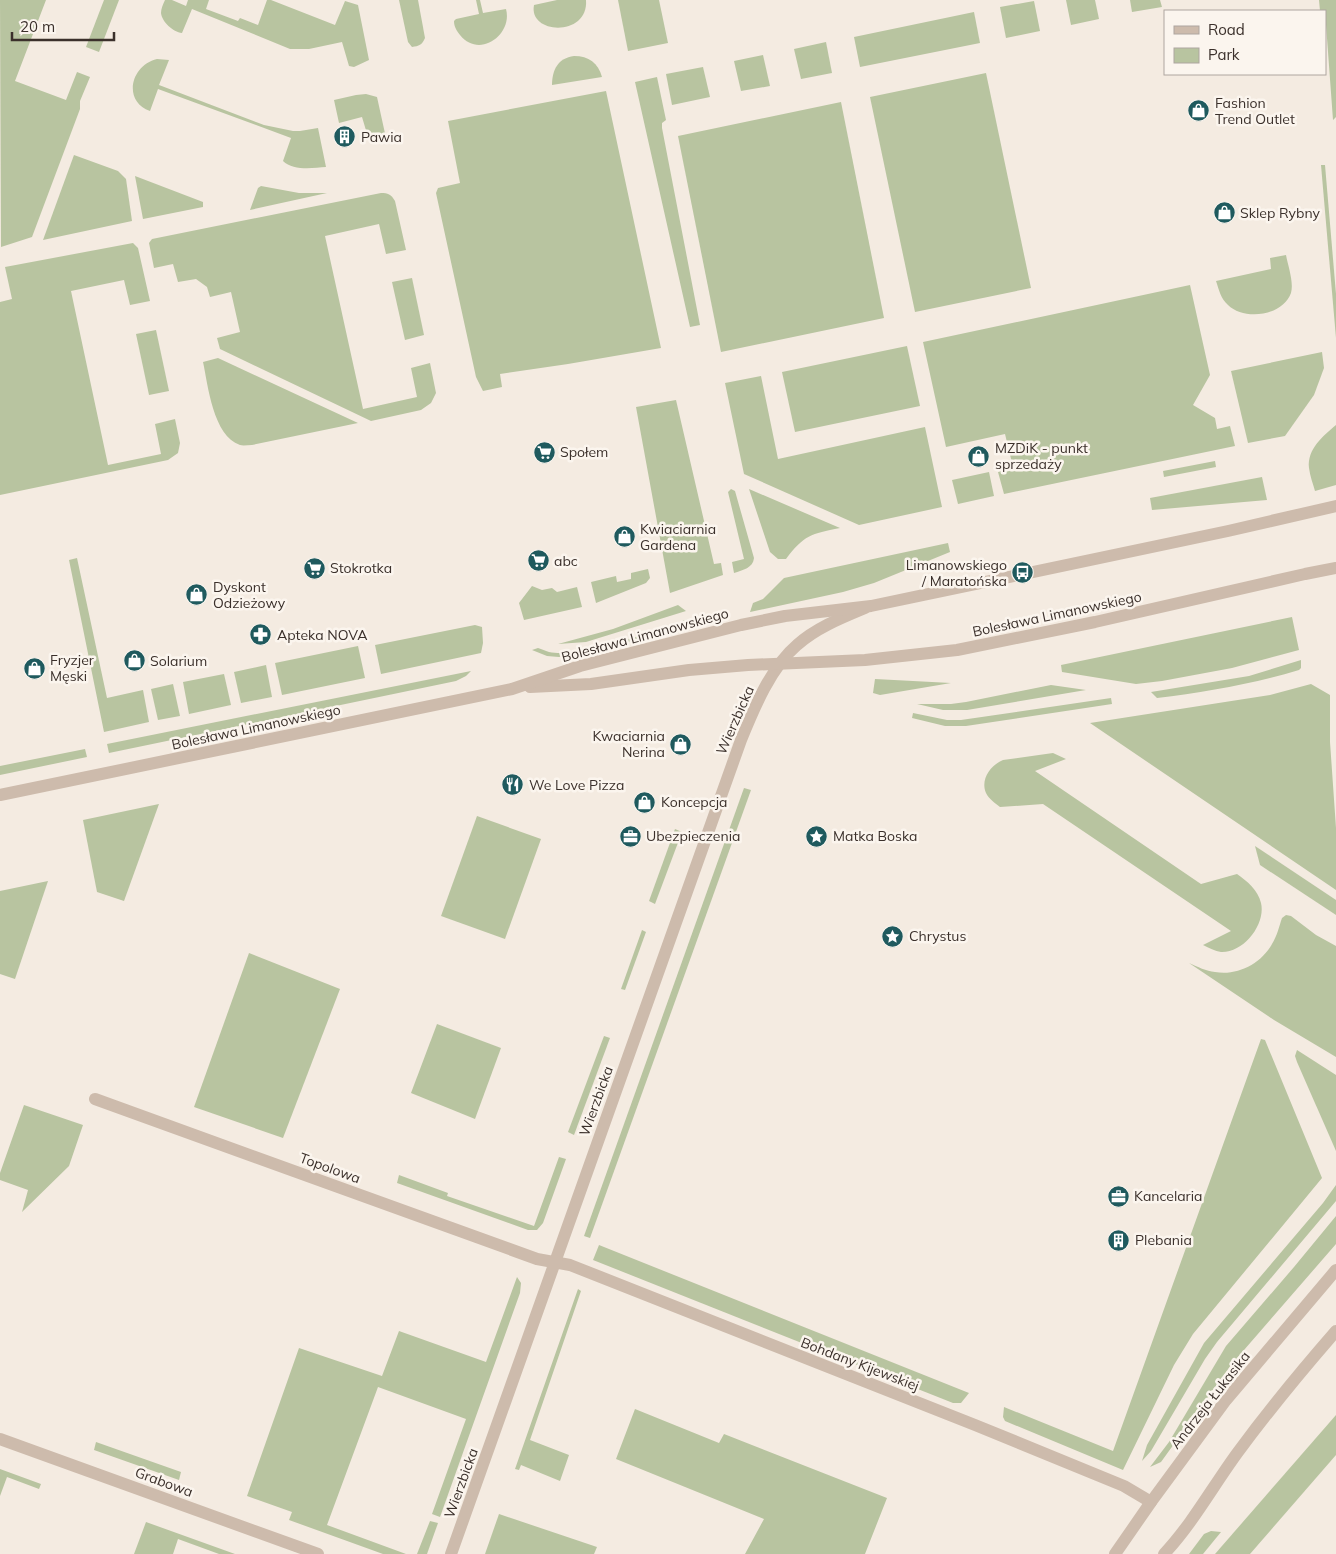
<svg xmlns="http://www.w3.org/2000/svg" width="1336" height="1554" font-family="Mulish,sans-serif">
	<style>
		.green { fill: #b8c4a0 }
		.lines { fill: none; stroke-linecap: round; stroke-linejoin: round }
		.minor { stroke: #cdbbac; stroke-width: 12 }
		.tertiary { stroke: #cdbbac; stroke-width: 12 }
		.labels { text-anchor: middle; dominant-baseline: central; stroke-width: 5; stroke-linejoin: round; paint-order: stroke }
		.poi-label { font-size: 14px; fill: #3b302b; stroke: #fbf5ee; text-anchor: start }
		.street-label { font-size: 14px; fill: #3b302b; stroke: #fbf5ee }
	</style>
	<rect width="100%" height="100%" fill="#f4ebe1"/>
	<!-- green -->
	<g class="green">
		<path d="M0,0H46L15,81L66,100L77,72L90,77L80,101V109L32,237L1,247Z"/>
		<path d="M104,0H119L99,52L86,47Z"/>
		<path d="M165,0H172L186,6L188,0H209L206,9L238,21L240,18L258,25L267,0H271L335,25L345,1L358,5L369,60L354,67L349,66L342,42L309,49H290L192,9L182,33C173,32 162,22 161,13C161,9 163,4 165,0Z"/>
		<path d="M399,0H418L425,38C422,45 419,46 412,47L408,42Z"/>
		<path d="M476,0H480L483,13L506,9C513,35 479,59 460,35C457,31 454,27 454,21L456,19L479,14Z"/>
		<path d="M557,0H586C589,37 528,35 534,5Z"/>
		<path d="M618,0H659L668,43L628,51Z"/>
		<path d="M1066,0H1095L1099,19L1071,25Z"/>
		<path d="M1130,0H1160L1162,7L1132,12Z"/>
		<path d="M1319,0H1336V117L1333,120L1325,11H1320Z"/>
		<path d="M1034,1L1040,31L1006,38L1000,7Z"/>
		<path d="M974,12L980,43L860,67L854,37Z"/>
		<path d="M826,42L832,73L801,79L794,49Z"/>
		<path d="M763,55L770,86L741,91L734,61Z"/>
		<path d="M574,56C589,56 598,63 602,77L552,85C552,70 558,58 574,56Z"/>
		<path d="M157,59L169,60L159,85L264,125L293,131H300L318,128L326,167C313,168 293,171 283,161L291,138L158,89L150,111C122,101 131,65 157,59Z"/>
		<path d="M703,67L710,97L672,105L666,74Z"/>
		<path d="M986,73L1031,288L915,312L870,97Z"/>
		<path d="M657,77L666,120L662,123V128L700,325L690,327L635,82Z"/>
		<path d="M606,91L661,348L568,364L500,374L502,387L483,391L476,377L436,193L438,188L460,183L448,121Z"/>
		<path d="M366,94L377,97L386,138L368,137L362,117L339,123L334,100L356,95Z"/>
		<path d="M841,102L884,318L721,352L678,136Z"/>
		<path d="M74,155L118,171L126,179L132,221L43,240Z"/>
		<path d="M1321,165H1325L1336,294V338Z"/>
		<path d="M135,176L203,202V207L143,219Z"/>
		<path d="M261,186L299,193H327L250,210L258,188Z"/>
		<path d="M381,193C388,193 391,194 395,201L406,250L386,254L379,224L325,236L363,409L417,397L411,368L430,363L436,393L431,403L421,410L371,421L220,349L217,338L240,332L231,292L210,297L207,287L196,279L178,282L173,264L154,268L149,243L152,239Z"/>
		<path d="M133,243L138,248L150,301L130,305L124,280L71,291L108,465L161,454L155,424L175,419L180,443L178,453L168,460L0,495V302L12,299L5,267Z"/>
		<path d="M1286,255C1288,266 1294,282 1291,293C1283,316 1244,321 1228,305C1221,299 1219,290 1216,281L1271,269L1270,258Z"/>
		<path d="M412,278L424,335L405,340L392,282Z"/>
		<path d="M1190,285L1210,375L1193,405L1215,418L1217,429L1230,426L1235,446L1004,494L998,472L1013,467L1005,434L946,447L923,342Z"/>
		<path d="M156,330L169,391L149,395L136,334Z"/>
		<path d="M907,346L920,406L795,432L782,372Z"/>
		<path d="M1322,352L1324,368L1314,395L1285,436L1248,443L1231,371Z"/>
		<path d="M218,358L358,423L252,445C248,445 243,446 240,445C213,436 208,385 203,362Z"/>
		<path d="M761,376L778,459L925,427L942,507L859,525L744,474L725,383Z"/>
		<path d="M676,400L714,564L721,563L723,575L670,593L636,407Z"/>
		<path d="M1336,425V485L1315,491C1313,484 1310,476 1309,468C1307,449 1323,436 1336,425Z"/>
		<path d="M1215,461L1216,467L1164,477L1163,471Z"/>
		<path d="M989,472L994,496L958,504L952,480Z"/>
		<path d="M1262,477L1267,500L1152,510L1150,498Z"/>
		<path d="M731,489L735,491L754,558C753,568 743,570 734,573L732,562L744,559L728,492Z"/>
		<path d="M749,489L840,528C811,534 804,535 786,559H778L770,552Z"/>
		<path d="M948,543L950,552L874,583L843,592L750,612L753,603L763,599L784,578Z"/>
		<path d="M77,558L107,698L143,690L149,722L104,732L69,560Z"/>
		<path d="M648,569L650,578L646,583L596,603L591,582L616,576L617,582L631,579V573Z"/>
		<path d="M532,586L542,590L552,588L557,592L577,587L582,607L524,620L519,603Z"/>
		<path d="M678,605L686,611L586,642L558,644L613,629Z"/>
		<path d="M1292,617L1299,650L1232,668L1162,681L1136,684L1062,672L1061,665Z"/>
		<path d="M688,619L690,626L592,651L559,657L547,656L532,650L538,648C542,649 545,651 549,652C582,659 655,630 688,619Z"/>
		<path d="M475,625L482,627L483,643L481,653L381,674L375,645Z"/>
		<path d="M358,646L365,678L282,695L275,663Z"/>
		<path d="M1301,660V668L1299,670C1252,684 1205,692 1157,698L1151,692L1249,676Z"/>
		<path d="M266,665L272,697L241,703L234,672Z"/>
		<path d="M471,671L466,676L456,681L109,753L107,744Z"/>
		<path d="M224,674L231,705L189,714L183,682Z"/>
		<path d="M875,679L951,683L880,695L873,693Z"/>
		<path d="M173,684L180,716L158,720L151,689Z"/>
		<path d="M1311,684L1330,695V742L1336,828V890L1090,723L1270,695Z"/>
		<path d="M1051,685L1086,690L967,710H943L917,704H951L966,702Z"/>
		<path d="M1111,698L1112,704L966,726H945L912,718L913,713L947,720H961Z"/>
		<path d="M85,749L87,757L0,775V766Z"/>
		<path d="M1053,753L1066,759L1035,771L1198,882L1201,884L1237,874C1247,881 1258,890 1261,903C1266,924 1244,953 1221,952C1215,951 1209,948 1203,945L1231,931L1043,804L1000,807C995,803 989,799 986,793C980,779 991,765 1003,760Z"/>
		<path d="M744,788L751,790L590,1238L584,1236Z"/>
		<path d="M159,804L124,901L97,892L83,820Z"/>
		<path d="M477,816L541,839L505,939L441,916Z"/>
		<path d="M675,829L682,832L655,904L649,901Z"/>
		<path d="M1255,846L1336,900V915L1260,865Z"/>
		<path d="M48,881L15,979L0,974V891Z"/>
		<path d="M1286,915L1291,916L1316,935L1336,946V1057L1274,1020L1189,963C1198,967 1206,971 1215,972C1237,976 1261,964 1272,944C1277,936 1279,927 1282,918Z"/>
		<path d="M642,930L646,932L625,990L621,989Z"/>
		<path d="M249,953L340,989L283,1138L194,1107Z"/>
		<path d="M437,1024L501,1048L475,1119L411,1093Z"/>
		<path d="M604,1036L610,1038L574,1135L568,1132Z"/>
		<path d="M1261,1039L1265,1040L1322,1178L1193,1334L1174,1365L1123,1470L1005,1421L1003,1417L1004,1407L1113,1451Z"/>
		<path d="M1297,1050L1336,1075V1151L1297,1062L1295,1056Z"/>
		<path d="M24,1105L83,1125L69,1166L22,1212L28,1190L0,1180V1173Z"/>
		<path d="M559,1157L566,1159L543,1223L537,1230H528L397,1183L399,1175L448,1193L447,1196L534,1226Z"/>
		<path d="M1336,1185V1201L1217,1342L1205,1359L1151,1451L1142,1461L1147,1445L1204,1343L1323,1203Z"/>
		<path d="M1336,1216V1244L1231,1365L1161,1462L1150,1467L1169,1442L1226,1346L1294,1267Z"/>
		<path d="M599,1245L969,1393L961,1403H953L593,1260Z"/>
		<path d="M517,1277L521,1283L520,1293L440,1517L432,1514L466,1419L378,1387L327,1525L406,1554H383L289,1520L292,1512L247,1496L299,1348L382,1376L399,1331L486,1362Z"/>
		<path d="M578,1289L581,1291L530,1440L569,1455L560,1481L521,1465L519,1470L515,1469Z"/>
		<path d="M635,1409L719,1443L724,1434L887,1498L865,1554H745L764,1519L616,1459Z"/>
		<path d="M1336,1415V1455L1250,1554H1215Z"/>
		<path d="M96,1442L181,1472L179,1480L94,1450Z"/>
		<path d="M0,1469L41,1484L39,1489L7,1477L0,1496Z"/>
		<path d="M499,1514L597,1547L594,1554H485Z"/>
		<path d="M430,1521L438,1523L427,1554H417Z"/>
		<path d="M146,1522L235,1554H219L178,1539L173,1554H134Z"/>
		<path d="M1211,1531L1221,1532L1203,1554H1189L1204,1534Z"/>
	</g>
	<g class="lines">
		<!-- minor -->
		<g class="minor">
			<path d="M95,1099L537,1259L570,1265L975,1425L1124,1486L1151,1502"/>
			<path d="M0,1439L318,1554"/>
			<path d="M451,1554L741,740C754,708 771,667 797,645C816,628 841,618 865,608"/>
		</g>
		<!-- tertiary -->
		<g class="tertiary">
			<path d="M530,687L591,684L689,670L748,665L865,660L957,650L1095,622L1305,574L1336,568"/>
			<path d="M0,795L512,689L580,666L741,625L785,616L871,606L1228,531L1336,506"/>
			<path d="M1115,1554L1151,1502L1226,1400L1336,1270"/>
			<path d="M1164,1554C1193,1523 1213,1486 1238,1452C1269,1410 1302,1370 1336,1331"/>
		</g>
	</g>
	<!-- icons -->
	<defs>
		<symbol id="shop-disc" viewBox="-11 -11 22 22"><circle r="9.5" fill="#1f5a5e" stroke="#fbf5ee"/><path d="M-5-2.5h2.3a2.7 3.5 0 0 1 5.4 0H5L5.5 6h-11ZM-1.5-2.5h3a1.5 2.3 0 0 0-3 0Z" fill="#fff"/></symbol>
		<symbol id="building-disc" viewBox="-11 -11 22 22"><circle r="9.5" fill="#1f5a5e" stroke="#fbf5ee"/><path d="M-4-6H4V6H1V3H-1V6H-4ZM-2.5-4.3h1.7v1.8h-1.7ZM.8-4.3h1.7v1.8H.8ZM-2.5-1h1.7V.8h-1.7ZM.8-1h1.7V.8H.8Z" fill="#fff"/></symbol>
		<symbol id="supermarket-disc" viewBox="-11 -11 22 22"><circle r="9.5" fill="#1f5a5e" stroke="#fbf5ee"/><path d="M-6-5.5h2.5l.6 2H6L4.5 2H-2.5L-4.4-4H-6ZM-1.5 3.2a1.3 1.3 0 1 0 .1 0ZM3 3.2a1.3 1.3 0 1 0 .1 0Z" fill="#fff"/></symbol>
		<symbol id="bus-disc" viewBox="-11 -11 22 22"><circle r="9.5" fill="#1f5a5e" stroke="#fbf5ee"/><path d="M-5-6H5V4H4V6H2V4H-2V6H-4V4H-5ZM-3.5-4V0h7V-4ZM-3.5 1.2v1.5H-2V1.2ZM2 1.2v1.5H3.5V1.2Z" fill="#fff"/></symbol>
		<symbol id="pharmacy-disc" viewBox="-11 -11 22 22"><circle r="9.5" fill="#1f5a5e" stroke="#fbf5ee"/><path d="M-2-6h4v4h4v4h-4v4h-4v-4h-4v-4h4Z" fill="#fff"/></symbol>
		<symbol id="restaurant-disc" viewBox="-11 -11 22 22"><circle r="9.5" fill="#1f5a5e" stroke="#fbf5ee"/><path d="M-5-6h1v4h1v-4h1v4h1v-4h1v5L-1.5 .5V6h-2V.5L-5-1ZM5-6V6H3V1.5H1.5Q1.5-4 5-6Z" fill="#fff"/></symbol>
		<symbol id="office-disc" viewBox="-11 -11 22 22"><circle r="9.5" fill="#1f5a5e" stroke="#fbf5ee"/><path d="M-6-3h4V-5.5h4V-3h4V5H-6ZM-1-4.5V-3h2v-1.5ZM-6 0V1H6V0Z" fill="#fff"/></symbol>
		<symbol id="sight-disc" viewBox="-11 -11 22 22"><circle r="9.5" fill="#1f5a5e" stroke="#fbf5ee"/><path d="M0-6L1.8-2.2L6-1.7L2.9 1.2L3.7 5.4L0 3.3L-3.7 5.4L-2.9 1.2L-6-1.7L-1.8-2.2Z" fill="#fff"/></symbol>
	</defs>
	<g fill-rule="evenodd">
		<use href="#shop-disc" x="1186" y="98" width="25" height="25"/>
		<use href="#building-disc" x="332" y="124" width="25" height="25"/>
		<use href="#shop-disc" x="1212" y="200" width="25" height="25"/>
		<use href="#supermarket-disc" x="532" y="440" width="25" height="25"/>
		<use href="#shop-disc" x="966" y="444" width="25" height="25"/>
		<use href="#shop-disc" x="612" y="524" width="25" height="25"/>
		<use href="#supermarket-disc" x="526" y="548" width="25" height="25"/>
		<use href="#supermarket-disc" x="302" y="556" width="25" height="25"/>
		<use href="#bus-disc" x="1010" y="560" width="25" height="25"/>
		<use href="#shop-disc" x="184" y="582" width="25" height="25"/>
		<use href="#pharmacy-disc" x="248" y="622" width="25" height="25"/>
		<use href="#shop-disc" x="122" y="648" width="25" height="25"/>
		<use href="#shop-disc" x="22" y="656" width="25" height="25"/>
		<use href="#shop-disc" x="668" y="732" width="25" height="25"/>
		<use href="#restaurant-disc" x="500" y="772" width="25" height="25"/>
		<use href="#shop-disc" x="632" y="790" width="25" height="25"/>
		<use href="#office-disc" x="618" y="824" width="25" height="25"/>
		<use href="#sight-disc" x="804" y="824" width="25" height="25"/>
		<use href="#sight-disc" x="880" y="924" width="25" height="25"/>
		<use href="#office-disc" x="1106" y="1184" width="25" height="25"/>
		<use href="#building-disc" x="1106" y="1228" width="25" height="25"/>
	</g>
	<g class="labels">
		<!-- poi labels -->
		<g class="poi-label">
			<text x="1215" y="103">Fashion<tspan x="1215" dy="16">Trend Outlet</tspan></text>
			<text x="361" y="137">Pawia</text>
			<text x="1240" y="213">Sklep Rybny</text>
			<text x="995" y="448">MZDiK - punkt<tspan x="995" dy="16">sprzedaży</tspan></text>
			<text x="560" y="452">Społem</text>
			<text x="640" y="529">Kwiaciarnia<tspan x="640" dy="16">Gardena</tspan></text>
			<text x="554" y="561">abc</text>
			<text x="1007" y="565" text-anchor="end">Limanowskiego<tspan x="1007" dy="16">/ Maratońska</tspan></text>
			<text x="330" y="568">Stokrotka</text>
			<text x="213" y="587">Dyskont<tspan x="213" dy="16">Odzieżowy</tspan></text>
			<text x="277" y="635">Apteka NOVA</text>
			<text x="50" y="660">Fryzjer<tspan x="50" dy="16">Męski</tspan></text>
			<text x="150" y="661">Solarium</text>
			<text x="665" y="736" text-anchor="end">Kwaciarnia<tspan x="665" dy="16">Nerina</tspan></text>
			<text x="529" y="785">We Love Pizza</text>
			<text x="661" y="802">Koncepcja</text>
			<text x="646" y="836">Ubezpieczenia</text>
			<text x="833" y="836">Matka Boska</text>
			<text x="909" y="936">Chrystus</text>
			<text x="1134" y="1196">Kancelaria</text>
			<text x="1135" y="1240">Plebania</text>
		</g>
		<!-- street labels -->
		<g class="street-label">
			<text transform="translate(1057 614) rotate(-12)">Bolesława Limanowskiego</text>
			<text transform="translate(645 635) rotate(-15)">Bolesława Limanowskiego</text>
			<text transform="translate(735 720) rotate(-66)">Wierzbicka</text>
			<text transform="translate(256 727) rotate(-12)">Bolesława Limanowskiego</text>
			<text transform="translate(596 1101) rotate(-70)">Wierzbicka</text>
			<text transform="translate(330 1168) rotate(20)">Topolowa</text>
			<text transform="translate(860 1364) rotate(21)">Bohdany Kijewskiej</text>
			<text transform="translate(1210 1400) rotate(-52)">Andrzeja Łukasika</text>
			<text transform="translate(164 1482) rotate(20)">Grabowa</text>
			<text transform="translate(461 1483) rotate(-70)">Wierzbicka</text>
		</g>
	</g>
	<!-- legend -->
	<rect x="1164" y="10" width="162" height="65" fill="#fbf5ee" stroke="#aea6a0"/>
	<rect x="1174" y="26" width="25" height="8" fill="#cdbbac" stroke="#aea6a0"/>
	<text x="1208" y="35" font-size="15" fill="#3b302b">Road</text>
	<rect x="1174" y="48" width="25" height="15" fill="#b8c4a0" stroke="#aea6a0"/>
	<text x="1208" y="60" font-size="15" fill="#3b302b">Park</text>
	<!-- scale -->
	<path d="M12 32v8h102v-8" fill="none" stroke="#3b302b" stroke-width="2.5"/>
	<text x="20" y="32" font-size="15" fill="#3b302b" stroke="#fbf5ee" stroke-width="4" paint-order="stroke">20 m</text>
</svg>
